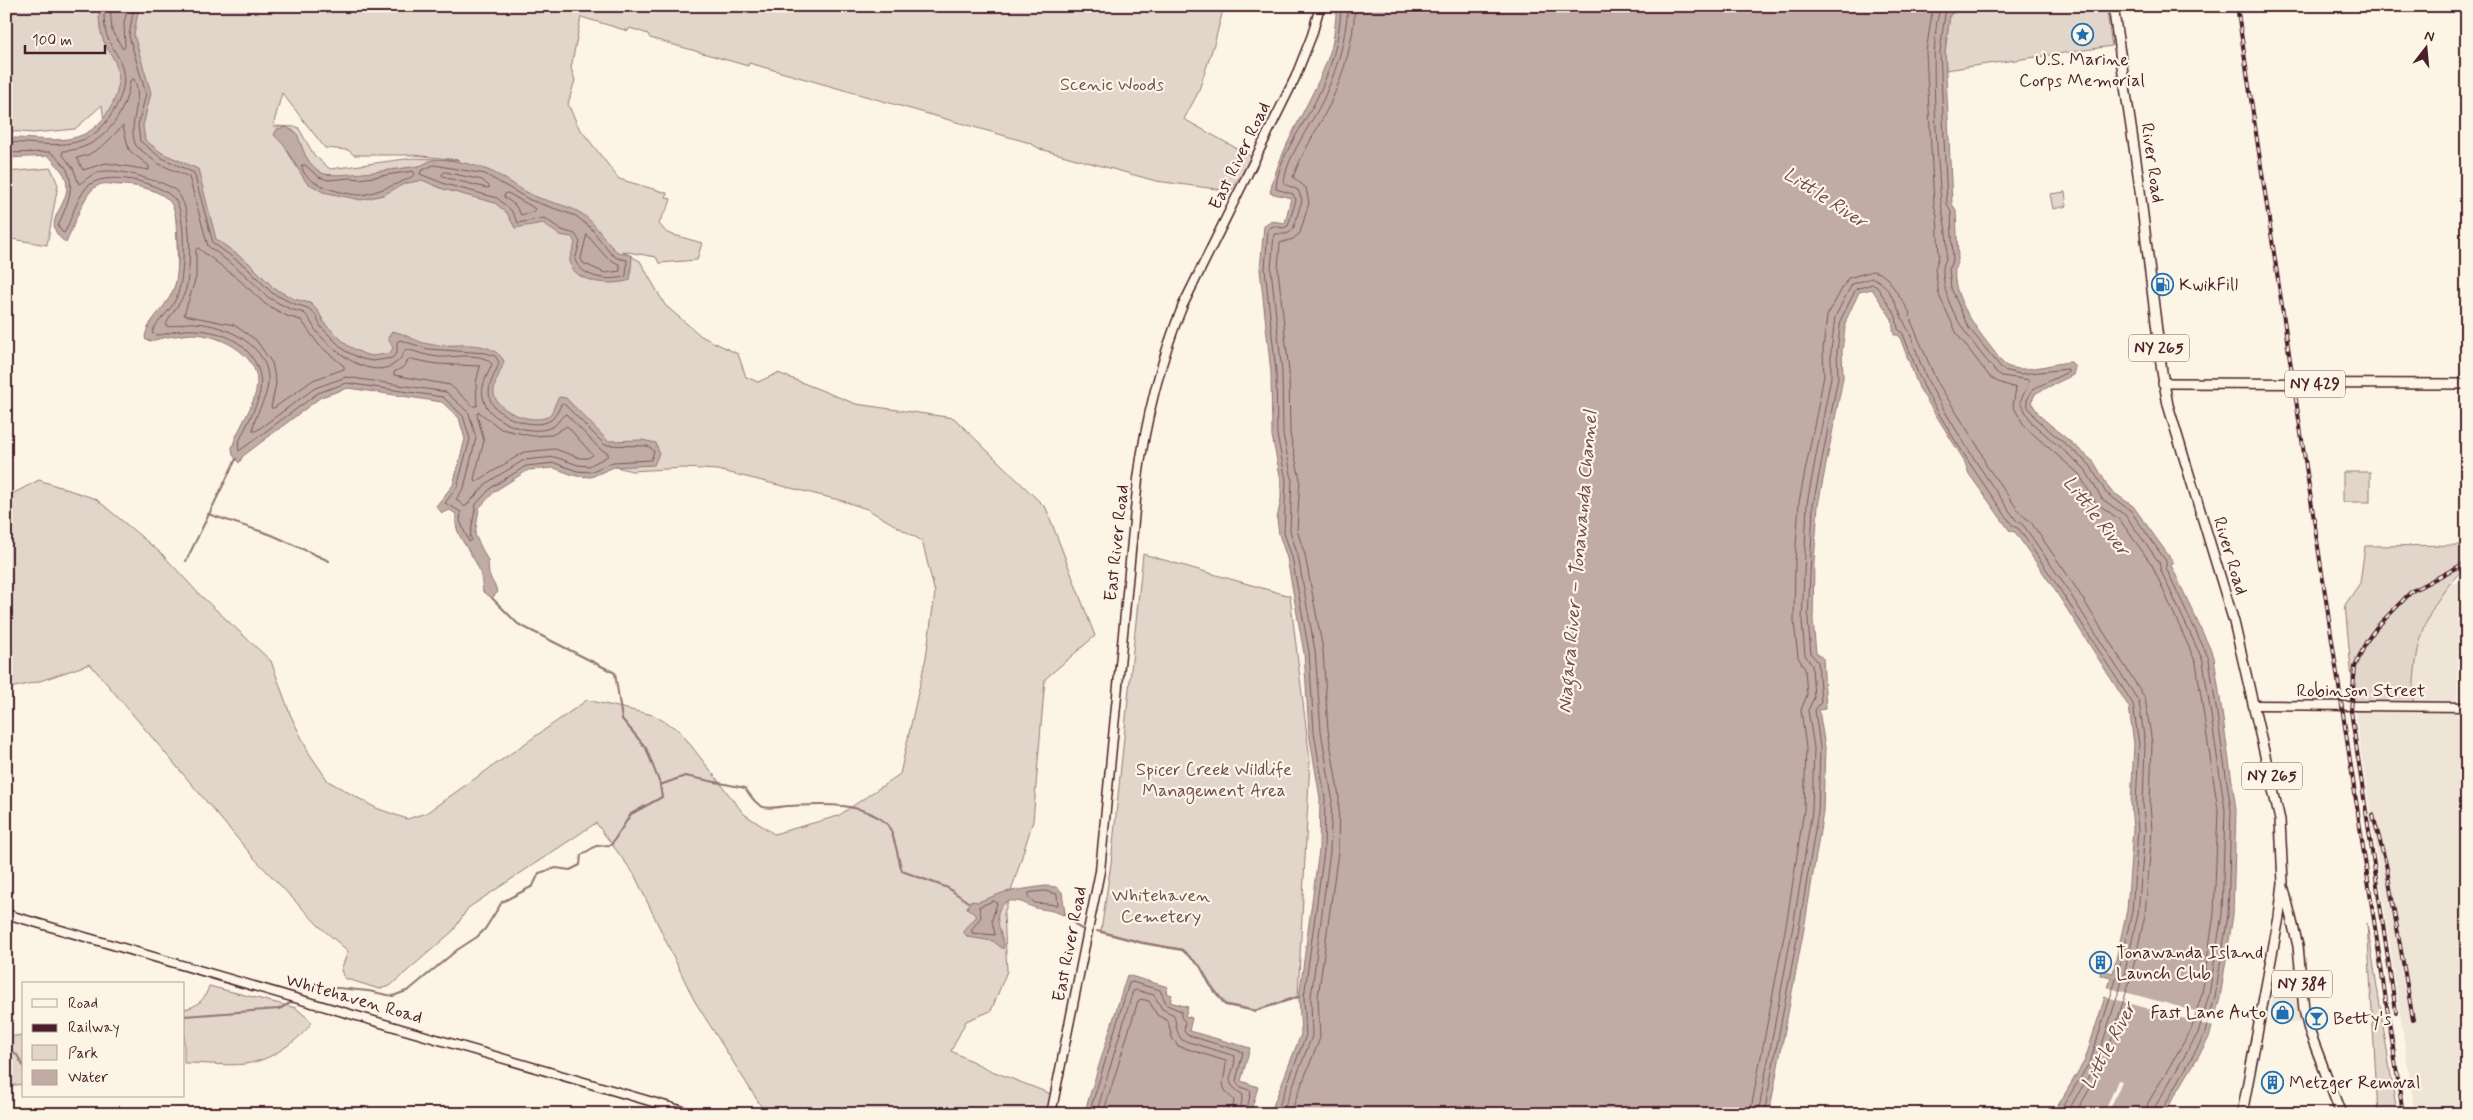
<svg xmlns="http://www.w3.org/2000/svg" width="2473" height="1120" font-family="Mynerve,sans-serif">
	<style>
		.built { fill: #eee5d7 }
		.green { fill: #e2d5ca; stroke: #967a7a; fill-rule: evenodd }
		.water { fill: #c0aca5; stroke: #917474 }
		.pier { fill: #fcf5e5 }
		.lines { fill: none; stroke-linecap: round; stroke-linejoin: round }
		.shore { stroke: #79575c; stroke-width: 1 }
		.stream { stroke: #917474; stroke-width: 2 }
		.secondary-casing { stroke: #4a1f2b; stroke-width: 11 }
		.primary-casing { stroke: #4a1f2b; stroke-width: 12 }
		.secondary { stroke: #fcf5e5; stroke-width: 8 }
		.primary { stroke: #fcf5e5; stroke-width: 9 }
		.rail-casing { stroke: #4a1f2b; stroke-width: 4 }
		.rail { stroke: #fcf5e5; stroke-width: 2; stroke-dasharray: 5.5; stroke-linecap: butt }
		.labels { text-anchor: middle; dominant-baseline: central; stroke-width: 4.5; stroke-linejoin: round; paint-order: stroke }
		.shield { fill: #fcf5e5; stroke: #7f5f63; stroke-width: 1 }
		.shield-label { font-size: 16px; font-weight: bold; fill: #4a1f2b }
		.poi-label { font-size: 18px; fill: #4a1f2b; stroke: #fcf5e5; text-anchor: start }
		.park-label { font-size: 18px; fill: #704c53; stroke: #fcf5e5 }
		.street-label { font-size: 18px; fill: #4a1f2b; stroke: #fcf5e5 }
		.water-label { font-size: 19px; font-style: italic; fill: #6d4950; stroke: #fcf5e5 }
	</style>
	<rect width="100%" height="100%" fill="#fcf5e5"/>
	<filter id="ink" filterUnits="userSpaceOnUse"><feTurbulence type="fractalNoise" baseFrequency=".02" numOctaves="2"/><feDisplacementMap in="SourceGraphic" scale="10" xChannelSelector="R" yChannelSelector="G"/><feConvolveMatrix kernelMatrix="1 2 1 2 8 2 1 2 1" color-interpolation-filters="sRGB"/></filter>
	<g filter="url(#ink)">
		<!-- built -->
		<g class="built">
			<path d="M2459,582L2457,711L2467,712V1114H2415L2355,711L2413,709L2414,667L2422,630L2447,584Z"/>
			<path d="M2278,967L2292,969L2302,1023L2269,1022Z"/>
		</g>
		<!-- green -->
		<g class="green">
			<path d="M6,6H1224L1215,41L1198,93L1184,119L1252,157L1241,180L1238,179L1231,191L1156,181L1040,149L1030,143L749,63L748,66L650,38L648,34L630,28L628,31L581,17L571,68L575,80L568,104L578,126L619,179L667,193L666,197L671,199C669,209 662,214 659,224L667,233L702,243L697,260L659,263L656,257L622,251L640,261L665,305L701,336L738,354L746,377L758,382L778,373L856,404L954,418L1046,508L1095,636L1045,679L1033,821L1004,914L1007,971L991,1011L966,1021L951,1051L992,1071L1051,1094L1046,1114H766L694,1000L634,874L596,823L468,908L453,931L390,986L379,989L344,978L341,970L348,951L319,926L254,858L90,664L37,682L6,689V497L39,480L96,499L162,554L200,595L271,661L290,714L309,753L328,781L376,808L407,819L426,813L587,700L653,715L679,730L744,814L774,834L838,816L900,774L926,657L935,593L922,541L867,509L843,501L718,470L684,468L632,471L549,450L436,393L179,296L175,194L105,131L102,105L75,129L34,133L6,131ZM282,93L325,148L348,150L354,155H413L459,160L413,158L330,169L314,155L298,127L273,126Z"/>
			<path d="M1955,6H2106L2112,46L1946,70L1945,52L1950,14L1955,12Z"/>
			<path d="M51,168L58,185L47,245L6,238V172Z"/>
			<path d="M2065,192L2067,206L2053,209L2050,194Z"/>
			<rect x="2343" y="472" width="27" height="30"/>
			<path d="M2467,545V565C2421,610 2414,648 2413,709L2355,711L2345,605L2360,583L2365,546Z"/>
			<path d="M1143,554L1290,596L1310,760L1298,996L1255,1010L1226,1004L1211,984L1200,966L1182,949L1142,942L1101,931L1111,863Z"/>
			<path d="M2367,923L2397,1114H2378Z"/>
			<path d="M209,986L296,1008L312,1022C305,1033 297,1039 287,1046C250,1073 226,1063 184,1063V1009C197,1007 205,1000 209,986Z"/>
			<path d="M24,1035V1084L6,1086V1037Z"/>
		</g>
		<!-- water -->
		<g class="water">
			<path d="M99,6H139L134,35L151,93L143,126L145,140L162,153L198,169L216,239L249,263L275,289L294,299L310,303L318,311L325,324L348,346L364,354L373,356L390,353L393,348L388,338L392,331C404,333 416,342 428,344C452,349 489,336 504,361C501,373 493,382 494,394C497,412 532,424 547,417C554,413 554,403 559,397L566,398L608,441L642,440L656,443L659,453L654,465L614,467L591,477L576,476L554,468L528,470L495,491L479,508L475,535L488,561L489,575L498,592L492,598L483,592C482,583 481,572 477,565C469,548 453,534 456,514L450,510L442,513L436,506L453,485L465,439L459,418L442,402L348,388L321,397L243,456L239,463L233,455L232,448C238,426 256,406 257,383C258,353 218,334 192,334C180,335 163,337 151,341L146,340L145,337C149,314 174,306 177,274C179,258 179,219 172,205C164,190 136,185 121,185C109,185 103,180 93,189C83,197 72,230 66,243C36,220 73,208 66,179C63,170 54,163 49,156L6,158V138C51,137 86,153 112,105C117,95 121,80 117,68C115,59 109,52 105,44C99,32 99,19 99,6Z"/>
			<path d="M1337,6H1955V12L1950,14L1945,52L1952,204L1956,210L1958,260C1944,287 1977,330 1993,350C1996,354 2001,362 2005,365C2023,375 2051,363 2071,362L2075,367L2073,375L2036,393L2031,402L2040,416L2094,462L2110,490L2133,506L2174,563L2171,565L2214,657L2236,809L2233,915L2220,998L2209,1038L2164,1114H2053L2085,1060L2111,978L2100,975L2101,970L2113,973L2127,910L2133,829L2131,804L2134,744L2129,707L2053,587L2015,532L2010,531L1969,474L1964,460L1919,388L1899,335H1894L1892,319L1872,289L1859,292L1846,320L1842,351L1843,378L1818,505L1814,562L1813,621L1816,653L1823,658L1826,709L1819,710L1825,747L1823,812L1805,923L1769,1114H1270L1301,1034L1299,997L1319,850L1320,798L1309,733L1304,653L1287,558L1279,534L1277,519L1281,499V480L1272,436L1271,373L1260,269L1264,226L1271,221L1285,223L1291,198L1270,193C1281,142 1314,101 1330,52C1335,38 1335,21 1337,6Z"/>
			<path d="M286,127L296,132C304,148 303,161 322,173C332,179 403,168 419,166C424,165 428,161 433,160C445,157 474,165 485,169C502,175 516,187 532,195C547,202 564,204 579,212C595,221 602,238 615,250C620,255 627,253 632,256L630,280C614,286 574,284 570,262C569,256 574,249 575,243L572,237L559,235L543,223L515,228L507,213L495,203L443,189L422,180L404,184L383,195L361,200L323,192L306,182L283,144L274,135L277,129Z"/>
			<path d="M1045,886L1056,887L1062,892L1065,913L1063,915C1053,910 1046,910 1036,908C1025,905 1023,900 1009,901C989,908 1001,931 1004,945L1003,949L993,941L968,937L964,933L965,929L977,916L967,908L970,901L978,902L1005,892Z"/>
			<path d="M1127,975L1168,987L1166,993L1172,995L1170,1002L1188,1007L1185,1016L1192,1018L1189,1031L1250,1048L1241,1081L1258,1087L1250,1114H1084Z"/>
		</g>
		<!-- pier -->
		<g class="pier">
			<path d="M2106,987L2217,1017L2214,1027L2103,996Z"/>
			<path d="M2118,1080L2122,1081L2108,1114H2104Z"/>
		</g>
		<g class="lines">
			<!-- shore -->
			<g class="shore">
				<path d="M110,6L112,31L123,49L125,47L124,23L128,6"/>
				<path d="M1933,6L1926,52L1934,205L1937,216L1939,256L1935,269L1939,295L1957,334L1990,377L1998,382L2016,388L2013,406L2025,427L2079,474L2095,502L2120,520L2152,565L2196,663L2218,810L2214,914L2202,993L2191,1030L2148,1103L2146,1114"/>
				<path d="M1942,6C1926,29 1939,170 1941,204C1944,220 1949,241 1946,257C1946,261 1943,264 1943,268C1942,309 1972,342 1996,372L2002,376L2030,380L2020,402L2032,423L2085,469L2102,499L2125,515L2159,562L2161,571L2203,661L2225,810L2222,914L2209,995L2198,1033L2155,1107L2153,1114"/>
				<path d="M1950,6L1945,14L1940,52L1947,204L1951,212L1953,259L1949,268L1951,288L1968,327L2003,370L2020,374L2068,369V372L2033,389L2027,400V405L2037,420L2090,465L2106,493L2130,510L2166,561V568L2209,659L2231,810L2228,915L2215,997L2204,1036L2160,1114"/>
				<path d="M134,79C145,101 126,123 136,146L157,163L189,177L208,246L242,272L269,298L290,309L304,313C311,319 312,326 317,332C333,351 372,383 397,362C402,358 403,353 406,349C417,352 427,356 438,357C452,358 482,351 492,364C487,377 479,386 484,401C491,423 532,437 552,427C558,424 561,416 566,414L600,449L608,453V456L589,466L578,465L555,457L524,460L488,482L465,507L456,499L464,488L476,438L469,413L446,392L346,377L315,388L256,431H253C252,419 267,399 268,384C271,346 227,325 195,323C187,322 177,325 168,327L166,325C171,312 182,303 186,289C191,267 193,209 177,192C166,182 155,182 142,177C131,173 110,169 98,172C91,174 85,181 79,184L73,168L62,154L63,151C101,150 126,116 130,81Z"/>
				<path d="M123,126L129,150L149,166V170L106,163L83,170L77,158L88,155L104,145Z"/>
				<path d="M6,142C50,143 87,156 113,112C120,100 126,86 123,72C121,57 110,47 106,33C104,25 104,15 104,6"/>
				<path d="M6,153L50,152C81,174 71,196 58,226L63,233L65,232C72,217 76,201 86,188C102,168 163,182 176,201C185,216 184,256 182,273C181,284 178,297 172,306C166,315 155,323 152,333C159,338 169,332 177,331C200,327 233,333 248,352C272,381 257,403 243,433C240,439 237,445 239,451L318,393L346,383L443,397L463,416L470,439L457,487L445,503L461,512L460,521L469,542L472,540L470,537L476,504L492,487L526,466L555,463L577,471L590,472L613,462L651,460L654,451L648,446L605,445L563,403L561,404C559,410 556,416 551,420C535,431 495,417 490,399C486,384 496,375 499,362L495,356L486,353L428,349L400,340L397,342V353L392,358L373,361L362,359L345,351L321,327L315,314L308,308L292,303L272,293L246,267L213,243L194,173L160,157L140,141L138,125L146,94L129,36L134,6"/>
				<path d="M302,165H305L319,177L328,180L350,178L360,179L413,171L415,174C408,181 372,194 361,195C345,195 300,184 302,165Z"/>
				<path d="M434,165L485,174L530,200L576,216L591,228L610,253L617,258L627,260L626,276C610,282 582,278 575,260L580,242L575,234L562,230L544,218L518,223L511,210L497,198L445,184L420,174L421,171Z"/>
				<path d="M445,172L482,180L490,187L487,188L447,178L442,175Z"/>
				<path d="M508,193L534,208L535,211L521,215L515,205L504,197L505,194Z"/>
				<path d="M587,235L606,257L620,265V271L605,273L583,263L581,259Z"/>
				<path d="M198,248L237,278L265,304L287,316L301,320L319,345L344,366V369L313,380L274,408H271L276,383L272,363L256,340L234,325L184,315L196,277V250Z"/>
				<path d="M410,359L437,364L480,366L476,383L477,406H473L450,385L394,375V372L402,368Z"/>
				<path d="M479,412L501,429L532,436L552,435L567,426L593,455L588,458H580L555,449L524,452L476,482L474,479L484,441L477,415Z"/>
				<path d="M1045,891L1057,894L1058,905L1035,903L1028,897L1029,893Z"/>
				<path d="M994,901L997,903L992,920L995,935L972,933V929L981,917L979,907Z"/>
				<path d="M1089,1114L1129,983L1132,982L1160,990L1167,1005L1181,1011V1017L1185,1022L1184,1031L1187,1035L1243,1052L1236,1081L1239,1086L1251,1091L1246,1114"/>
				<path d="M1096,1114L1133,991L1136,990L1154,995L1162,1009L1174,1015C1176,1023 1176,1033 1182,1040L1235,1056C1235,1077 1220,1080 1243,1095L1239,1114"/>
				<path d="M1103,1114L1138,1001L1141,999L1149,1001L1157,1015L1168,1021L1172,1038L1178,1046L1226,1061C1226,1080 1216,1085 1234,1100L1232,1114"/>
				<path d="M1276,1114L1306,1035L1304,997L1324,851L1325,798L1314,732L1309,652L1292,557L1284,533L1286,480L1277,435L1276,372L1265,269L1268,229L1273,226L1283,228L1288,226L1296,200L1293,194L1276,189C1277,157 1304,126 1317,98C1331,69 1340,39 1341,6"/>
				<path d="M1282,1114L1312,1036L1311,997L1330,851L1332,797L1321,731L1315,651L1298,556L1290,531L1292,479L1283,434L1282,372L1271,269L1274,234H1287L1293,230L1302,200L1298,190L1284,184C1285,158 1312,124 1323,100C1337,70 1346,39 1348,6"/>
				<path d="M1290,1114L1320,1038L1318,997L1338,852L1339,797L1328,730L1323,650L1305,555L1297,530L1300,479L1290,434L1289,372L1278,269L1280,243L1293,239L1300,233L1309,203L1306,188L1293,177C1303,151 1318,128 1330,104C1344,73 1354,40 1355,6"/>
				<path d="M1750,1114L1787,920L1804,810L1806,748L1801,710L1807,695L1805,669L1798,657L1794,622L1795,561L1799,502L1824,376L1823,350L1827,316L1848,278L1873,271L1880,273L1888,279L1909,311L1911,321L1936,380L1980,450L1986,465L2021,514L2030,521L2069,577L2145,698L2152,743L2150,804L2152,831L2145,915L2131,977L2103,1066L2075,1114"/>
				<path d="M1758,1114L1794,921L1812,811L1814,748L1808,710L1814,698L1812,665L1805,655L1802,621L1807,503L1831,377V351L1835,317L1852,284L1872,278C1891,282 1900,318 1909,331C1916,349 1921,368 1930,385C1956,432 1985,477 2016,520L2024,526L2062,581L2139,702L2145,743L2143,804L2145,830L2138,914L2124,975L2096,1064L2066,1114"/>
				<path d="M1764,1114L1800,922L1818,812L1820,747L1815,710L1821,702L1818,662L1811,654L1808,621L1813,505L1838,378L1837,351L1841,319L1856,289L1872,284L1877,287L1896,316L1898,329L1903,334C1910,351 1916,371 1924,387C1949,434 1982,483 2013,526L2019,529L2057,585L2133,704L2139,744L2136,804L2138,830L2132,912L2118,973L2090,1062L2058,1114"/>
			</g>
			<!-- stream -->
			<g class="stream">
				<path d="M208,514L272,535L329,561"/>
				<path d="M186,561L236,459"/>
				<path d="M492,598L518,624L615,673L622,719L646,748L660,784"/>
				<path d="M1064,913L1078,927L1082,929"/>
				<path d="M1097,931L1142,943L1182,950L1200,966L1210,985L1225,1005L1255,1011L1299,997"/>
				<path d="M309,991L315,988H338L368,991L393,996L409,990L457,950L477,937L485,929L502,902L533,886L539,873L556,868L570,870L580,865L581,855L596,846L611,845L631,814L662,797L660,785L685,776L745,788C750,795 755,804 763,807C770,809 780,807 786,806C819,805 860,800 887,824C894,831 898,859 902,871L948,888L968,902"/>
				<path d="M184,1016L279,1009L292,1002"/>
				<path d="M6,1051L10,1050L17,1055L24,1067"/>
			</g>
			<defs>
				<g id="secondary">
					<path d="M2255,705L2467,707"/>
					<path d="M6,914L694,1114"/>
					<path d="M1051,1114L1100,871L1138,479C1145,422 1161,358 1183,305L1295,78L1312,35L1320,6"/>
				</g>
				<g id="primary">
					<path d="M2113,6L2138,174L2162,372L2168,405L2234,622L2280,820L2283,883L2279,917L2242,1114"/>
					<path d="M2163,383L2467,384"/>
					<path d="M2284,889L2298,946L2304,1010L2309,1030L2341,1114"/>
				</g>
			</defs>
			<!-- secondary casing -->
			<use href="#secondary" class="secondary-casing"/>
			<!-- primary casing -->
			<use href="#primary" class="primary-casing"/>
			<!-- secondary -->
			<use href="#secondary" class="secondary"/>
			<!-- primary -->
			<use href="#primary" class="primary"/>
			<defs>
				<g id="rail">
					<path d="M2237,6L2403,1114"/>
					<path d="M2373,815L2386,864L2413,1020"/>
					<path d="M2396,1012L2351,711L2355,667L2366,642L2376,628L2412,591L2467,562"/>
				</g>
			</defs>
			<!-- rail casing -->
			<use href="#rail" class="rail-casing"/>
			<!-- rail -->
			<use href="#rail" class="rail"/>
		</g>
	</g>
	<!-- icons -->
	<defs>
		<symbol id="sight-ring" viewBox="-11 -11 22 22"><circle r="9.5" fill="#fcf5e5" stroke="#1f6fb2" stroke-width="1.5"/><path d="M0-6L1.8-2.2L6-1.7L2.9 1.2L3.7 5.4L0 3.3L-3.7 5.4L-2.9 1.2L-6-1.7L-1.8-2.2Z" fill="#1f6fb2"/></symbol>
		<symbol id="fuel-ring" viewBox="-11 -11 22 22"><circle r="9.5" fill="#fcf5e5" stroke="#1f6fb2" stroke-width="1.5"/><path d="M-5.5-6h7V0h2V4h1.3V-2.5L3-4.5l.8-.8L6-3V5H2.5V1h-1V6h-7ZM-4.2-4.7v3.2H.2V-4.7Z" fill="#1f6fb2"/></symbol>
		<symbol id="building-ring" viewBox="-11 -11 22 22"><circle r="9.5" fill="#fcf5e5" stroke="#1f6fb2" stroke-width="1.5"/><path d="M-4-6H4V6H1V3H-1V6H-4ZM-2.5-4.3h1.7v1.8h-1.7ZM.8-4.3h1.7v1.8H.8ZM-2.5-1h1.7V.8h-1.7ZM.8-1h1.7V.8H.8Z" fill="#1f6fb2"/></symbol>
		<symbol id="shop-ring" viewBox="-11 -11 22 22"><circle r="9.5" fill="#fcf5e5" stroke="#1f6fb2" stroke-width="1.5"/><path d="M-5-2.5h2.3a2.7 3.5 0 0 1 5.4 0H5L5.5 6h-11ZM-1.5-2.5h3a1.5 2.3 0 0 0-3 0Z" fill="#1f6fb2"/></symbol>
		<symbol id="bar-ring" viewBox="-11 -11 22 22"><circle r="9.5" fill="#fcf5e5" stroke="#1f6fb2" stroke-width="1.5"/><path d="M-6-5H6L.8 .8V4.5H3.5V6h-7V4.5H-.8V.8Z" fill="#1f6fb2"/></symbol>
	</defs>
	<g fill-rule="evenodd">
		<use href="#sight-ring" x="2070" y="22" width="25" height="25"/>
		<use href="#fuel-ring" x="2150" y="272" width="25" height="25"/>
		<use href="#building-ring" x="2088" y="950" width="25" height="25"/>
		<use href="#shop-ring" x="2270" y="1000" width="25" height="25"/>
		<use href="#bar-ring" x="2304" y="1006" width="25" height="25"/>
		<use href="#building-ring" x="2260" y="1070" width="25" height="25"/>
	</g>
	<g class="labels">
		<!-- shield labels -->
		<g class="shield">
			<rect x="2129" y="334.5" width="60" height="27" rx="4"/>
			<rect x="2285" y="370.5" width="60" height="27" rx="4"/>
			<rect x="2242" y="762.5" width="60" height="27" rx="4"/>
			<rect x="2272" y="970.5" width="60" height="27" rx="4"/>
		</g>
		<g class="shield-label">
			<text x="2159" y="348">NY 265</text>
			<text x="2315" y="384">NY 429</text>
			<text x="2272" y="776">NY 265</text>
			<text x="2302" y="984">NY 384</text>
		</g>
		<!-- poi labels -->
		<g class="poi-label">
			<text x="2082" y="60" text-anchor="middle">U.S. Marine<tspan x="2082" dy="21">Corps Memorial</tspan></text>
			<text x="2179" y="285">KwikFill</text>
			<text x="2116" y="953">Tonawanda Island<tspan x="2116" dy="21">Launch Club</tspan></text>
			<text x="2266" y="1013" text-anchor="end">Fast Lane Auto</text>
			<text x="2333" y="1019">Betty's</text>
			<text x="2289" y="1083">Metzger Removal</text>
		</g>
		<!-- park labels -->
		<g class="park-label">
			<text x="1112" y="85">Scenic Woods</text>
			<text x="1214" y="770">Spicer Creek Wildlife<tspan x="1214" dy="21">Management Area</tspan></text>
			<text x="1161" y="896">Whitehaven<tspan x="1161" dy="21">Cemetery</tspan></text>
		</g>
		<!-- street labels -->
		<g class="street-label">
			<text transform="translate(1240 156) rotate(-64)">East River Road</text>
			<text transform="translate(2152 163) rotate(82)">River Road</text>
			<text transform="translate(1117 543) rotate(-84)">East River Road</text>
			<text transform="translate(2230 556) rotate(73)">River Road</text>
			<text x="2361" y="691">Robinson Street</text>
			<text transform="translate(1070 944) rotate(-79)">East River Road</text>
			<text transform="translate(354 999) rotate(16)">Whitehaven Road</text>
		</g>
		<!-- water labels -->
		<g class="water-label">
			<text transform="translate(1825 198) rotate(33)">Little River</text>
			<text transform="translate(2096 516) rotate(52)">Little River</text>
			<text transform="translate(1578 562) rotate(-85)">Niagara River – Tonawanda Channel</text>
			<text transform="translate(2109 1046) rotate(-62)">Little River</text>
		</g>
	</g>
	<!-- margin -->
	<rect width="2473" height="1120" fill="none" stroke="#fcf5e5" stroke-width="25"/>
	<rect x="12" y="12" width="2448" height="1095" fill="none" stroke="#4a1f2b" stroke-width="2" filter="url(#ink)"/>
	<!-- legend -->
	<rect x="22" y="982" width="162" height="115" fill="#fcf5e5" stroke="#b59f9b"/>
	<rect x="32" y="999" width="25" height="8" fill="#fcf5e5" stroke="#b59f9b"/>
	<text x="68" y="1008" font-size="15" fill="#4a1f2b">Road</text>
	<rect x="32" y="1024" width="25" height="8" fill="#4a1f2b" stroke="#b59f9b"/>
	<text x="68" y="1032" font-size="15" fill="#4a1f2b">Railway</text>
	<rect x="32" y="1045" width="25" height="15" fill="#e2d5ca" stroke="#b59f9b"/>
	<text x="68" y="1058" font-size="15" fill="#4a1f2b">Park</text>
	<rect x="32" y="1070" width="25" height="15" fill="#c0aca5" stroke="#b59f9b"/>
	<text x="68" y="1082" font-size="15" fill="#4a1f2b">Water</text>
	<!-- north arrow -->
	<g transform="translate(2426 48) rotate(16)" stroke="#fcf5e5" stroke-width="4" paint-order="stroke">
	<path d="M0-4L9 19L0 12L-9 19Z" fill="#4a1f2b"/>
	<text y="-8" font-size="14" font-weight="bold" text-anchor="middle" fill="#4a1f2b">N</text>
	</g>
	<!-- scale -->
	<path d="M25 45v8h80v-8" fill="none" stroke="#4a1f2b" stroke-width="2.5"/>
	<text x="32" y="45" font-size="15" fill="#4a1f2b" stroke="#fcf5e5" stroke-width="4" paint-order="stroke">100 m</text>
</svg>
